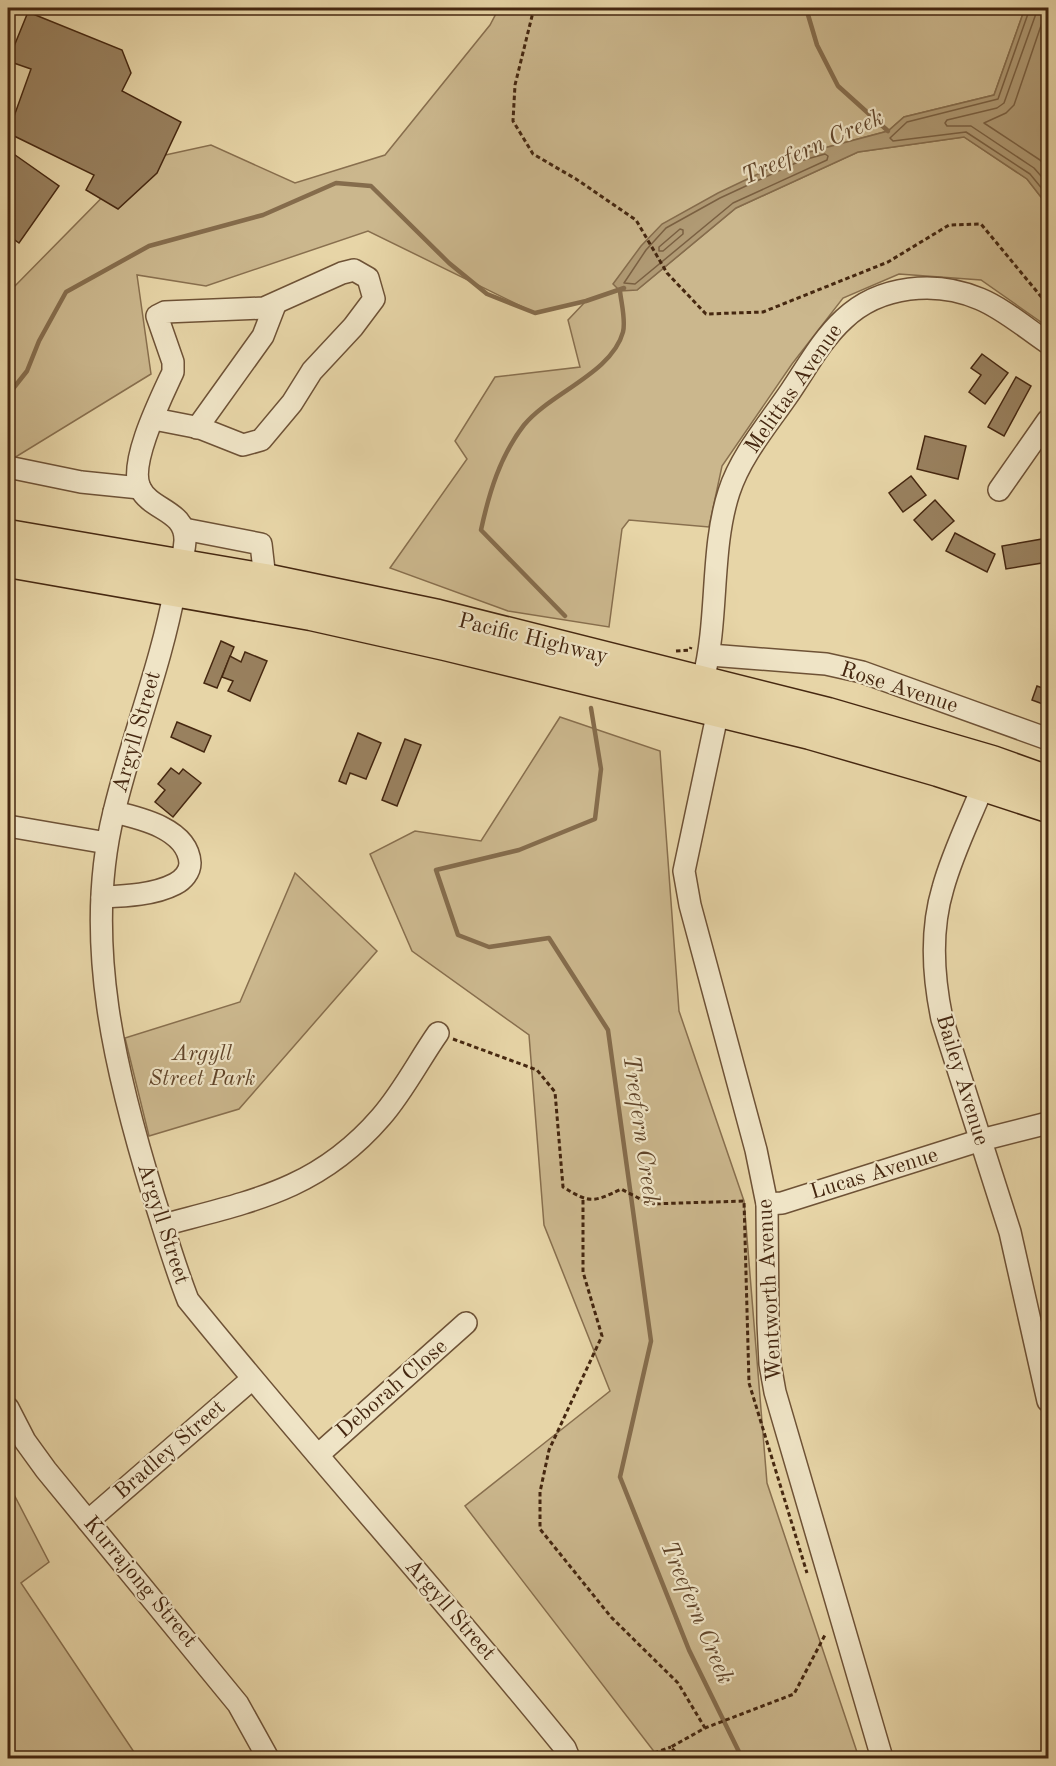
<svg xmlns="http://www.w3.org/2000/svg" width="1056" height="1766" font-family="'Old Standard TT',serif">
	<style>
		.green { fill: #cbb78d; stroke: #886f4e; stroke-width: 1.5 }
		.water { fill: #b09a74; stroke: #856c4c; stroke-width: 1.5 }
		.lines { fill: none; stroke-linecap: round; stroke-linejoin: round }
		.shore { stroke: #7a6042; stroke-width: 1.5 }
		.stream { stroke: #856c4c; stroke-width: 4.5 }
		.building { fill: #99815f; stroke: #452710; stroke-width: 1.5 }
		.minor-casing { stroke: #6e5236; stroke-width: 24 }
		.highway-casing { stroke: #452710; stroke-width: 33 }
		.path { stroke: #452710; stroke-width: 3; stroke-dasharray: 4.5 3; stroke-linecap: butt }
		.minor { stroke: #efe4c6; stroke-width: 21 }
		.highway { stroke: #e7d5a7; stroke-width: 30 }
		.labels { text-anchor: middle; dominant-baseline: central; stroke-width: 4.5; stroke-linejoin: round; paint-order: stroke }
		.street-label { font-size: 22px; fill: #452710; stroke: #efe4c6 }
		.park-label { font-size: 22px; font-style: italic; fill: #604429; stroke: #efe4c6 }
		.water-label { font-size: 24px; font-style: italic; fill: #604429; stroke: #efe4c6 }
	</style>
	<rect width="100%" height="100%" fill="#e7d5a7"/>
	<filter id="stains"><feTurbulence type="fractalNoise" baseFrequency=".00333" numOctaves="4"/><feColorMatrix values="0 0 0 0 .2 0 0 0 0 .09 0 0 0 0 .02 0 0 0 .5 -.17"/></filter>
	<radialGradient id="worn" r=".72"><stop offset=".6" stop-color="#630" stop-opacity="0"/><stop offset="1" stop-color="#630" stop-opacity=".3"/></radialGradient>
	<!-- green -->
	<g class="green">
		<path d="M499,8H1025L994,95L904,117L888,131L798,155L637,290L736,208L858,152L964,137L1027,179L1048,206V327L981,280L899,274L843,298L792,364L722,466L709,527L629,520L622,529L609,627L508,611L390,568L467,459L455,441L495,377L580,367L568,320L585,302L535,313L368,231L206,286L137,275L151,374L14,458L8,459V293L138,161L211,145L295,183L385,155L490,25Z"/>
		<path d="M560,717L660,751L679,1011L744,1201L767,1483L859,1758H659L465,1506L610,1391L544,1225L529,1035L412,951L370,854L415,831L481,841Z"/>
		<path d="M295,873L377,951L239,1109L149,1136L125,1038L240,1002Z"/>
		<path d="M8,1483L49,1562L21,1583L138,1758H8Z"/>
	</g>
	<!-- water -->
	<path class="water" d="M1025,8H1048V206L1027,179L964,137L858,152L736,208L637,290L620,291L613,284L641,246L662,224L718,193L798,155L888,131L904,117L994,95Z"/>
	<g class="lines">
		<!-- shore -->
		<g class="shore">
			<path d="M1030,8L998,99L907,122L890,138L893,141L966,132L1030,174L1048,196"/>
			<path d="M1038,8L1004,103L997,108L947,120L945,123L947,126H971L1034,168L1048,184"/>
			<path d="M1047,8L1014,105L1006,113L984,123L1040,160L1048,170"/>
			<path d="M825,154L828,156L827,160L733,203L635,284L624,283L646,250L666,228L720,198L800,161Z"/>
			<path d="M680,229L683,230V234L663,251H659V247Z"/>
		</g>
		<!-- stream -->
		<g class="stream">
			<path d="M806,8L817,45L838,86L888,131"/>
			<path d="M8,395L27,371L39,341L66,292L149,246L263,215L336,183L371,186L449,263L487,294L535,313L586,301L624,288"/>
			<path d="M565,616L481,530C489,493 500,456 524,425C550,393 612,373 623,332C626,320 621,302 620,291"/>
			<path d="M591,708L601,769L595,819L519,850L436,870L458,935L489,947L549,938L608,1030L651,1341L620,1477L689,1650L742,1758"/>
		</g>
	</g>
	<!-- building -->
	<g class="building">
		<path d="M28,12L122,50L131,73L122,91L181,122L157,173L118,209L86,190L94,175L8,133L31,69L8,61Z"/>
		<path d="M8,150L59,186L19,243L8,235Z"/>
		<path d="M982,354L1008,373L985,404L969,392L981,375L971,368Z"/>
		<path d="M1016,377L1031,386L1004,436L988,427Z"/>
		<path d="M925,436L966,446L958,479L917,469Z"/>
		<path d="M911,476L926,495L903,512L889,493Z"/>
		<path d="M935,500L954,521L932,540L914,520Z"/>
		<path d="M955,533L995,554L987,572L946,551Z"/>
		<path d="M1048,538V562L1006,569L1002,546Z"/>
		<path d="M221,641L234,647L217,688L204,683Z"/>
		<path d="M245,652L267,661L250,701L228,691L233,681L222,677L230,656L241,662Z"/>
		<path d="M1037,686L1048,690V706L1032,700Z"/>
		<path d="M177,722L211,736L204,752L171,737Z"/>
		<path d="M358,733L381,743L366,779L350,773L346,784L339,781Z"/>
		<path d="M405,739L421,745L397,806L382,800Z"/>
		<path d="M171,768L179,774L183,769L201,783L173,817L155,802L165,790L158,784Z"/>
	</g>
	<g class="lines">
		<defs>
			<g id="minor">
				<path d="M154,419L200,428L243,445L261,440L292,403L312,371L353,327L374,299L368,278L354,270L342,273L264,308L165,312L157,316L173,362V372C162,396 128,463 140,488C151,511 186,510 185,541C184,557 178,574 175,589C161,665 132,737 114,812C82,940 116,1075 154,1198C165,1232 175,1267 188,1300C311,1452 442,1596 565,1748L569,1758"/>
				<path d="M197,428L263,336L275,305"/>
				<path d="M8,467L81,482L140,488"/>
				<path d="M999,490L1048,420"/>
				<path d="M184,529L261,544L265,579"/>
				<path d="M710,655L826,664L862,672L1048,739"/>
				<path d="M703,680C719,620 710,550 729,492C741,455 769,423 790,392C807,367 822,339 844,319C880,285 936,280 980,299C1004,309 1027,329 1048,343"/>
				<path d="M718,711L684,871L690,905L756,1150L767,1204L768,1323L770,1364L775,1392L882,1758"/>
				<path d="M988,773C974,811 954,848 943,888C930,931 933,976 942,1019L1010,1232L1048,1401"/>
				<path d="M8,826L107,843"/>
				<path d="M102,897C125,896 154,895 175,884C183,880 190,872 190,863C188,829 140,818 114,812"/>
				<path d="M767,1204L782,1203L981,1140L1048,1123"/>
				<path d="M163,1225C252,1201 318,1190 381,1117C403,1092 419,1060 438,1033"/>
				<path d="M8,1408L25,1441L46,1470L238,1704L268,1758"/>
				<path d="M318,1455L466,1323"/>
				<path d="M88,1521L252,1379"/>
			</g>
			<g id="highway">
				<path d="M8,535L265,579L438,615L828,713L992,761L1048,781"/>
				<path d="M8,562L311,615L445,645L810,734L938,771L1048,807"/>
			</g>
		</defs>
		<!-- minor casing -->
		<use href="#minor" class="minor-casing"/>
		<!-- highway casing -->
		<use href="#highway" class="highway-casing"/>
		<!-- path -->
		<g class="path">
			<path d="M534,8L515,85L513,121L533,154L576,179L636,220L667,273L706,314L763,312L888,262L949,225L981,224L1048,305"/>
			<path d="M676,651L690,650L691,647"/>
			<path d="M453,1039L537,1070L555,1092L563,1187C589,1203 593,1203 621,1189L650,1204L744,1201L749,1383L807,1573"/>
			<path d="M583,1200V1272L602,1336L549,1450L540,1492V1529L611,1617L678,1683L705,1728"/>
			<path d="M640,1758L671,1747"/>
			<path d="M680,1758L671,1747L705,1728L794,1694L826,1633"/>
		</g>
		<!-- minor -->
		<use href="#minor" class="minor"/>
		<!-- highway -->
		<use href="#highway" class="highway"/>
	</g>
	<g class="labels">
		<!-- street labels -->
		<g class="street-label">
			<text transform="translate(794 389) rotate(-55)">Melittas Avenue</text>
			<text transform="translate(533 639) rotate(14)">Pacific Highway</text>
			<text transform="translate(899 688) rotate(18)">Rose Avenue</text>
			<text transform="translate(137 732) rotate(-74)">Argyll Street</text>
			<text transform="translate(962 1080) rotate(73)">Bailey Avenue</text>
			<text transform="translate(874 1174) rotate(-17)">Lucas Avenue</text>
			<text transform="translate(163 1224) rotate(72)">Argyll Street</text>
			<text transform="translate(770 1290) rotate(-93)">Wentworth Avenue</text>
			<text transform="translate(392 1389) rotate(-41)">Deborah Close</text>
			<text transform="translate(170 1450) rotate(-41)">Bradley Street</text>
			<text transform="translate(140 1582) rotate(50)">Kurrajong Street</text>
			<text transform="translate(450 1610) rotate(49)">Argyll Street</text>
		</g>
		<!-- park labels -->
		<g class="park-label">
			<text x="202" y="1054">Argyll<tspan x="202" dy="25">Street Park</tspan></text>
		</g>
		<!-- water labels -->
		<g class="water-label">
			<text transform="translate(813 148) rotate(-24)">Treefern Creek</text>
			<text transform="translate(640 1131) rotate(82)">Treefern Creek</text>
			<text transform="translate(696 1613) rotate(67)">Treefern Creek</text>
		</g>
	</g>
	<!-- margin -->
	<rect width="1056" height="1766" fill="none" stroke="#e7d5a7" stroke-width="30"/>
	<rect x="9" y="9" width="1038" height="1748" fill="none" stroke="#452710" stroke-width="3"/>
	<rect x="15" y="15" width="1026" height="1736" fill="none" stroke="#452710" stroke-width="1.5"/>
	<rect width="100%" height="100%" filter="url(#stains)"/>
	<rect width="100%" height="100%" fill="url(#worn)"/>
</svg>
